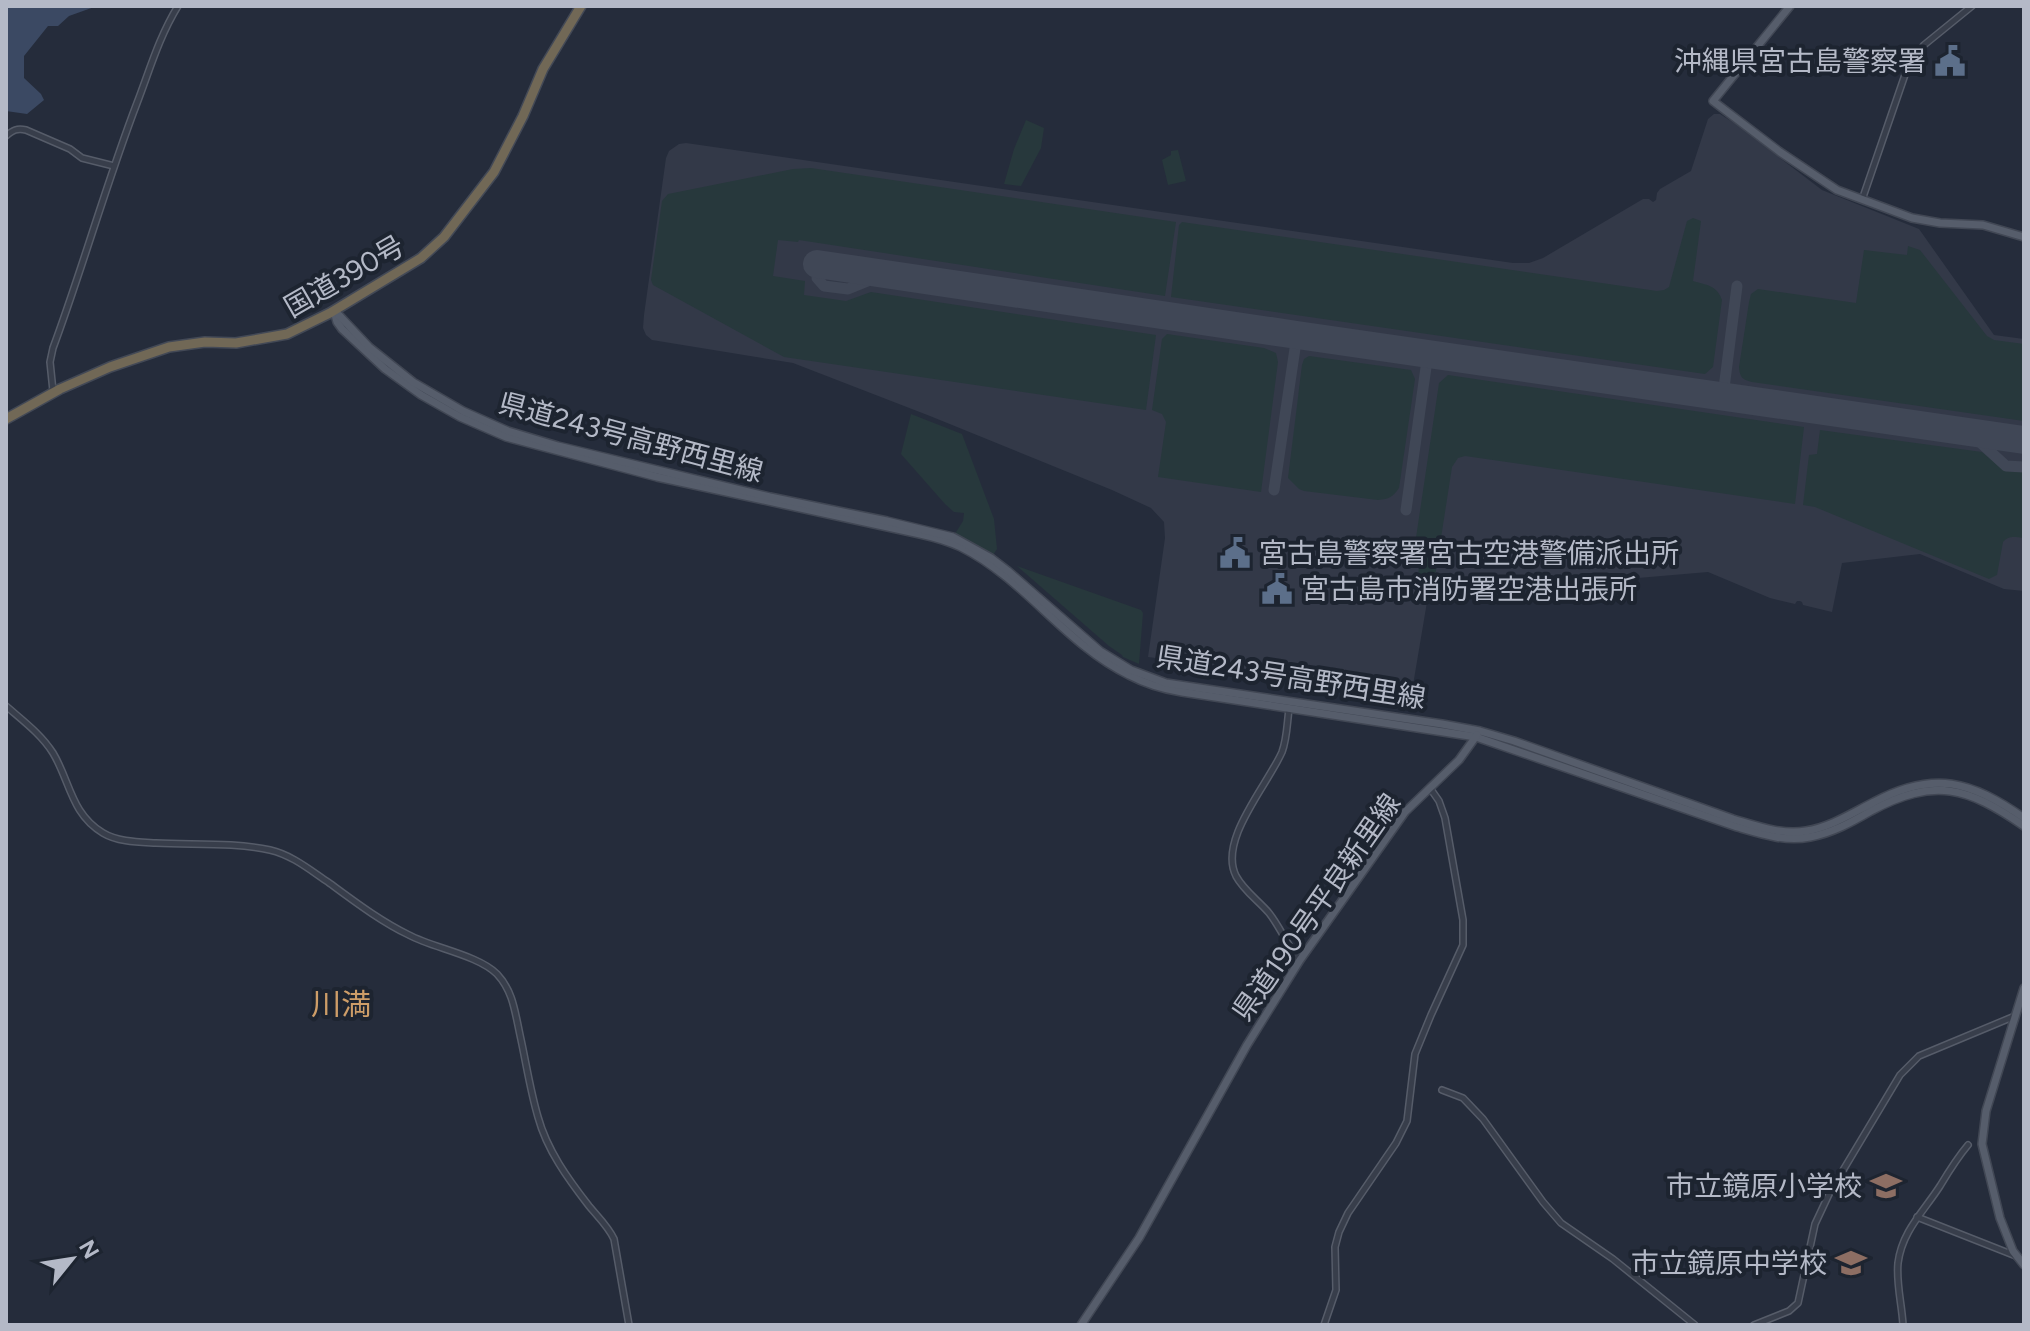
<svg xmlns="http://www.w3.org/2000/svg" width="2030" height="1331" font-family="Figtree,'Noto Sans JP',sans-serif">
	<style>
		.airport { fill: #333948 }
		.green { fill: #27383c }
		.water { fill: #3b4963 }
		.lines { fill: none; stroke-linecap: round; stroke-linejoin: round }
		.taxiway { stroke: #404756; stroke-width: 11 }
		.runway { stroke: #404756; stroke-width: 28 }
		.minor-casing { stroke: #565c69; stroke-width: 8 }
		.major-casing { stroke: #414754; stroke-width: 10 }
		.highway-casing { stroke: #434956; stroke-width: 12 }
		.minor { stroke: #383e4b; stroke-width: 5 }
		.major { stroke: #565d6b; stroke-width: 7 }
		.highway { stroke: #716856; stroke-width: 9 }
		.labels { text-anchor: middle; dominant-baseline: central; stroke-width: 8; stroke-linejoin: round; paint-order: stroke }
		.poi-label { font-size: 28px; fill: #b4b9c7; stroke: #1d2430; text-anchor: end }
		.street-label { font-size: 28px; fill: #b4b9c7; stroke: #1d2430 }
		.neighbourhood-label { font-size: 30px; fill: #cd9d68; stroke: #1d2430 }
	</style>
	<rect width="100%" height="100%" fill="#252c3b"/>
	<!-- airport -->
	<path class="airport" d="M1714,114H1720L1734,123L1822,190L1919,229L1994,335L2024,339V591L2004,589L1920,554L1842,563L1832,612L1803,605L1802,602L1800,601H1797L1795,604L1770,598L1708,572L1428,596L1411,697L1395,690L1148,657L1165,538L1164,522L1151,508L1112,490L930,416L793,363L652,340L646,335L643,328L644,315L666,158L669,151L679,144L686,143L1513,263H1529L1543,258L1643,199H1649L1653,202L1656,200L1657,193L1660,189L1691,171L1708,119Z"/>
	<!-- green -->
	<g class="green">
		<path d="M1026,120L1044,128L1041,148L1021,186L1004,184L1014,149Z"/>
		<path d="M1178,150L1186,181L1168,185L1162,160L1171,155V151Z"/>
		<path d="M811,168L1176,222L1165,296L799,240L798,242L778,240L773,276L805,281L804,295L846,301L871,292L1156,335L1146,410L784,357L653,285L651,280L662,201L668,194L793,169Z"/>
		<path d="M1693,218L1701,221L1693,281C1706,285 1717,285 1722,300L1713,367L1705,374L1171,297L1179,225L1182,222L1657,291L1664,290L1669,287L1687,221Z"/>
		<path d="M1908,246L1920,250L1987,336L1994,340L2024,344V421L1752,382C1742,379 1740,378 1739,367L1749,302L1751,294L1758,289L1856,303L1864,250L1907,255Z"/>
		<path d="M1167,334L1264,348L1276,353L1278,362L1261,492L1158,477L1166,422L1162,414L1152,410L1162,339Z"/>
		<path d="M1309,356L1411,370L1415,379L1399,488C1393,497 1389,499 1378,500L1304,491L1299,489L1288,478L1302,365L1304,359Z"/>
		<path d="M1448,375L1804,427L1795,504L1465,456L1458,458L1452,467L1434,583L1427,592H1416L1420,559L1413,558L1438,390L1439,383Z"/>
		<path d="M911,414L962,434L994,519L997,549L991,558L953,537L963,521L964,513L954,512L945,504L901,454Z"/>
		<path d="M1820,430L1982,452L2002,469L2024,472V538C2015,537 2009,535 2003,542L1997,575L1989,579L1815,507L1803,505L1809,455L1817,454Z"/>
		<path d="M1017,566L1141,610L1143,613L1139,664L1123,657L1122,655L1109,646Z"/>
	</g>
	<!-- water -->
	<path class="water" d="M6,6H97L69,16L58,26H48L24,56V78L41,94L44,100L27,114L6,111Z"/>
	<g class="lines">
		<!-- taxiway -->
		<g class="taxiway">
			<path d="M828,265L818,269L817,278L824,286L848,289L885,274"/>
			<path d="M1723,396L1737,286"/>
			<path d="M1970,433L2006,466L2024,467"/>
			<path d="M1274,490L1297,335"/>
			<path d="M1406,510L1428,353"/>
		</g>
		<!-- runway -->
		<path class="runway" d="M817,264L1297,335L2024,440"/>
		<defs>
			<g id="minor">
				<path d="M6,136C13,130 17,128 26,130L70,149L82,158L114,166"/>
				<path d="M1862,200L1908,66L1924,45L1972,6"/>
				<path d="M53,391L50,362L53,348C83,267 106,184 137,103C150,69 159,37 178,6"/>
				<path d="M6,706C22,720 41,734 53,753C70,781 71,814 103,833C118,842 139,842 156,843C193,845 233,842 270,850C292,855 310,870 328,882C354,901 380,921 409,935C433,948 478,955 497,974C513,991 515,1012 520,1035C526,1062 530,1090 538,1117C547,1150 568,1179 589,1206C598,1217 608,1226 614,1239L629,1325"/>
				<path d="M1289,709C1287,724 1287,739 1282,752C1267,786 1218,840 1236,876C1244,891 1259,901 1269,913C1281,928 1287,946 1300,960"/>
				<path d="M1442,1090L1463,1098L1483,1119L1543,1202L1561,1223L1613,1259L1695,1325"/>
				<path d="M1917,1217L2016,1256"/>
				<path d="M1324,1325L1336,1290L1335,1247L1339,1232L1348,1213L1396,1143L1407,1121L1415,1054L1431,1015L1463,945V920L1445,818L1439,801L1430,788"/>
				<path d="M1754,1325L1789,1311L1798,1303L1815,1224L1830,1192L1900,1075L1919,1056L2015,1016"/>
				<path d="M1903,1325C1902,1305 1896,1283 1898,1263C1902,1231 1924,1211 1940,1186C1949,1171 1957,1158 1968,1145"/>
			</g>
			<g id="major">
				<path d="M1790,6L1713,101L1780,152L1837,190L1912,218L1940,223L1983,225L2024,237"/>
				<path d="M334,311L337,322L342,329L385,369L421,395L460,417L506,437L657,477L920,534C934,537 948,541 961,547C1025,579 1065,644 1129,675C1146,684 1163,689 1182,692L1476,737L1737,827C1761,834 1785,842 1810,837C1832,833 1852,822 1871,811C1935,777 1967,787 2024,826"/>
				<path d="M336,312L369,347L413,382L463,411L508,431L558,446L770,497L887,521L953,537L991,558L1008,571L1100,651L1131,670L1166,683L1442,724L1480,731L1514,741L1733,819C1757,826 1781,835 1806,831C1831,827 1852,813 1874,802C1934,770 1971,781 2024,818"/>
				<path d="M2024,988L1986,1111L1982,1144L2000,1218L2013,1251L2024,1265"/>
				<path d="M1081,1325L1139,1238L1247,1045L1300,960L1405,812L1459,760L1477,735"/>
			</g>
			<path id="highway" d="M6,419L60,389L110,367L169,347L205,342L236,343L287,334L330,313L421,258L444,237L494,172L523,116L543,69L581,6"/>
		</defs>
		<!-- minor casing -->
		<use href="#minor" class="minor-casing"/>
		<!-- major casing -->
		<use href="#major" class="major-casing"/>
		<!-- highway casing -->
		<use href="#highway" class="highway-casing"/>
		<!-- minor -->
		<use href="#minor" class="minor"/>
		<!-- major -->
		<use href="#major" class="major"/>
		<!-- highway -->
		<use href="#highway" class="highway"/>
	</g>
	<!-- icons -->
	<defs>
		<symbol id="civic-bare" viewBox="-9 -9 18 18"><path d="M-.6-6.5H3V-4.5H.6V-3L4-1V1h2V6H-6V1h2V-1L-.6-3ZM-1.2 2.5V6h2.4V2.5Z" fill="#5c6f8a" stroke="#1d2430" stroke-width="2.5" paint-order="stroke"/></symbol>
		<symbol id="school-bare" viewBox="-9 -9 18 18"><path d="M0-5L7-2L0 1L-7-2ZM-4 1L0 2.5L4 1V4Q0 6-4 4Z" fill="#8d6e63" stroke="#1d2430" stroke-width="2.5" paint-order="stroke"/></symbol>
	</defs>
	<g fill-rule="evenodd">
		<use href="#civic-bare" x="1928" y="39" width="44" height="44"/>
		<use href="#civic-bare" x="1213" y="531" width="44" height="44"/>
		<use href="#civic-bare" x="1255" y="567" width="44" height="44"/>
		<use href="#school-bare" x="1864" y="1164" width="44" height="44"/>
		<use href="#school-bare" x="1829" y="1241" width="44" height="44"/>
	</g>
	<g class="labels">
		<!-- poi labels -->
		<g class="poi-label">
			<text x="1926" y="61">沖縄県宮古島警察署</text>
			<text x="1259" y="553" text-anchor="start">宮古島警察署宮古空港警備派出所</text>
			<text x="1301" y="589" text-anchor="start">宮古島市消防署空港出張所</text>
			<text x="1862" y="1186">市立鏡原小学校</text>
			<text x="1827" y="1263">市立鏡原中学校</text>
		</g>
		<!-- street labels -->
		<g class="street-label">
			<text transform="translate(344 276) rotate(-30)">国道390号</text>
			<text transform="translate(631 437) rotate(15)">県道243号高野西里線</text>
			<text transform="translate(1291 677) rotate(9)">県道243号高野西里線</text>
			<text transform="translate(1316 907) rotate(-55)">県道190号平良新里線</text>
		</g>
		<!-- neighbourhood labels -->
		<g class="neighbourhood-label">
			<text x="341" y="1004">川満</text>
		</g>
	</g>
	<!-- border -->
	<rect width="2030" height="1331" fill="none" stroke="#b4b9c7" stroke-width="16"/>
	<!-- north arrow -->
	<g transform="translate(72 1259) rotate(60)" stroke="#1d2430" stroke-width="6" paint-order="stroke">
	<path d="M0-6L14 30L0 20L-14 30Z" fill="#b4b9c7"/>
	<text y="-12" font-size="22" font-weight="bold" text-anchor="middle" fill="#b4b9c7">N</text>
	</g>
</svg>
